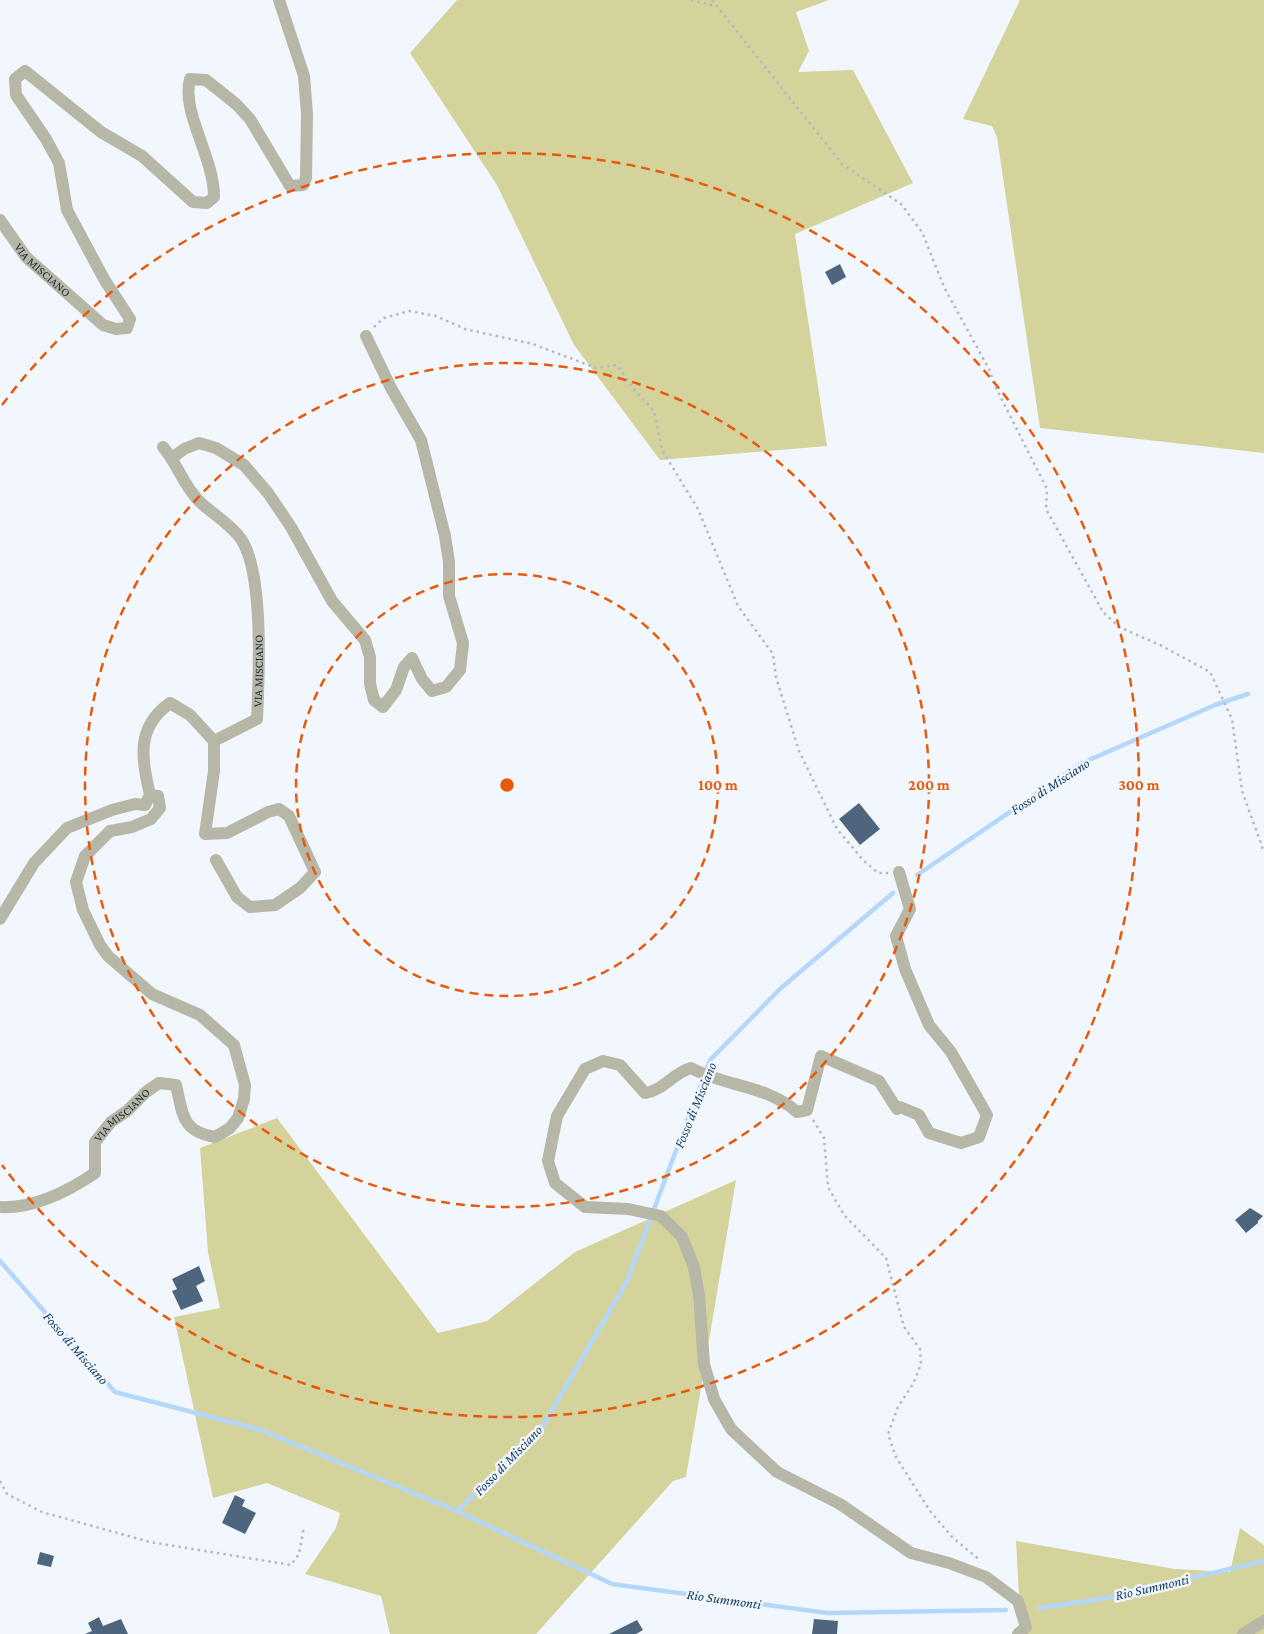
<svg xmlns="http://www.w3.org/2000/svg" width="1264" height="1634" font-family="'Crimson Pro',serif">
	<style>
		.green { fill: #d4d39c }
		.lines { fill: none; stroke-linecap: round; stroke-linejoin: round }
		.stream { stroke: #b4d7fb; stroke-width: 4.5 }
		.building { fill: #4d657d }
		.path { stroke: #b2b9c1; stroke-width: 2.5; stroke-dasharray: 2.5 4; stroke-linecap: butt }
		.street { stroke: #b7b7a7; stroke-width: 12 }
		.ring { fill: none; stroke: #e8590c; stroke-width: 2.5; stroke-dasharray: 9 6 }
		.labels { text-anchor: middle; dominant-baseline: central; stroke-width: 5; stroke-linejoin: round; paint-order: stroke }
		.street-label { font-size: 12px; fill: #25303b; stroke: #f2f7fd }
		.water-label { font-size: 14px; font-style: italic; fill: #0e395f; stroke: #f2f7fd }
		.centre { fill: #e8590c; stroke: #f2f7fd; stroke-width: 2.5 }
		.ring-label { font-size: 15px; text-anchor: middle; font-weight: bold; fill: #e8590c; stroke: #f2f7fd; stroke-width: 5; stroke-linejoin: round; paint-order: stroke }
	</style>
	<rect width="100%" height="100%" fill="#f2f7fd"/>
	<!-- green -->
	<g class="green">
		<path d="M457,0H829L796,12L809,51L798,72L853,70L913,183L795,234L827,446L660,460L574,345L497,185L410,53Z"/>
		<path d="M1020,0H1264V453L1040,428L997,137L992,126L963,119Z"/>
		<path d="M277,1118L438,1333L487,1321L575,1252L736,1180L686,1477L673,1481L536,1634H390L381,1596L305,1574L336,1528L340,1513L267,1483L213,1498L174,1317L220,1308L208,1252L200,1148Z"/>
		<path d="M1240,1528L1264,1545V1634H1021L1016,1541L1175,1569L1230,1572Z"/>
	</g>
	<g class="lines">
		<!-- stream -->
		<g class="stream">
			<path d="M917,875L1082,763L1215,705L1248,694"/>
			<path d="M0,1261L115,1392L261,1430L457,1511L540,1431L627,1281L710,1060L781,988L893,893"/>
			<path d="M457,1511L612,1584L827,1613L1006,1610"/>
			<path d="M1039,1608L1101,1599L1264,1561"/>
		</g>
	</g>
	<!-- building -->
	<g class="building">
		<path d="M840,264L846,277L832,285L825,272Z"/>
		<path d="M859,803L880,829L860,845L839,819Z"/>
		<path d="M1250,1208L1263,1216L1258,1221V1223L1246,1233L1235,1220Z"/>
		<path d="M199,1266L205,1281L196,1286L203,1301L181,1310L172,1291L177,1289L172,1279Z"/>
		<path d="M235,1495L245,1500L242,1506L256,1513L245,1534L222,1523Z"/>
		<path d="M40,1552L54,1556L51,1567L37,1564Z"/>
		<path d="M99,1617L103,1626L121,1619L128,1634H85L92,1631L88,1623Z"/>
		<path d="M814,1619L838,1621L837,1634H812Z"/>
		<path d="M637,1620L643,1630L636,1634H609Z"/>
	</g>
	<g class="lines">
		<!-- path -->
		<g class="path">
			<path d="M691,0L715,6"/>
			<path d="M712,0L842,164L901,204L922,232L944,287L990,371L994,384L1047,489L1046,509L1103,612L1119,627L1160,645L1210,672L1232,719L1242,791L1264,852"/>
			<path d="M374,327L384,318L409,311L436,316L465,329L533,344L596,368L617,365L633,388L654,411L662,450L698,509L738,606L773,654L776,677L799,751L837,829L863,860L878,873H888"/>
			<path d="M813,1120L824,1138L828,1187L844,1215L886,1258L904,1327L920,1349L921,1364L913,1384L898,1407L888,1434L896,1457L930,1511L953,1538L980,1560"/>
			<path d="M0,1481L7,1494L42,1512L150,1542L291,1565L299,1554L304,1527"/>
		</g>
		<!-- street -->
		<g class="street">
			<path id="s1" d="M0,220L26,257L103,325L116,329L127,328L130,319L104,279L67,210L59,163L46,139L16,95L15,79L25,71L101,132L142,156L193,202L207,203L214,197C214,156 181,113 190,79L206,80L236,104L250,119L290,186L303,185L306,178L307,114L304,76L279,0"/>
			<path d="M172,458L184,449L199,443L216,448L244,465L268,493L291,527L332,601L365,640L370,657V684L374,700L383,707L396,690L404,667L412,658L422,679L432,691L446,687L460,670L463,643L449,596V562L445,536L421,440L391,388L366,336"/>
			<path d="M214,741V771L205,834L227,833L268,812L279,809L289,816L315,872L300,888L275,905L250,907L237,897L216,860"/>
			<path d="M899,872L910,909L896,936L905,969L929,1025L951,1052L987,1115L979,1137L961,1143L929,1133L919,1115L900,1107L897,1109L879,1081L821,1056L807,1110L797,1112C767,1085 726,1087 691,1068C673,1073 664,1090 645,1093L620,1065L603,1061L585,1069L557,1116L548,1161L555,1183L585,1207L628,1209L661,1216L682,1237L694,1267L699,1295L704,1364L714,1399L731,1429L777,1472L840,1504L911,1553L949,1563L986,1577L1018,1601L1026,1627L1018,1634"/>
			<path id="s2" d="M0,919L34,863L67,828L112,810L135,804L145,805L150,795C142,759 135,728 170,703L190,715L214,741L257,719C259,677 264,572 241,539C230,523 212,514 199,501C183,485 177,463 163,447"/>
			<path id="s3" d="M0,1207C34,1209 67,1192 95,1173V1142L111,1122L127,1111L146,1092L159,1083L176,1085C183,1114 181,1131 215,1137L230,1128L238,1118L244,1099L245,1085L234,1045L200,1015L152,994L108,956L100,945L83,910L76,882L85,856L110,831L132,827L151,819L160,808L158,796L150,795"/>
			<path d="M1243,1634L1264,1621"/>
		</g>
	</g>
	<!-- distance rings -->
	<g class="ring">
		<circle cx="507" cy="785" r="211"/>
		<circle cx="507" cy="785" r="422"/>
		<path d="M2 405A632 632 0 1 1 2 1165"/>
	</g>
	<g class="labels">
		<!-- street labels -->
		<g class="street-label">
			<text stroke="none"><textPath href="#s1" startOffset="66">VIA MISCIANO</textPath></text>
			<text stroke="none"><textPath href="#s2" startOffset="464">VIA MISCIANO</textPath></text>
			<text stroke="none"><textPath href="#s3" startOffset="172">VIA MISCIANO</textPath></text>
		</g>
		<!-- water labels -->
		<g class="water-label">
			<text transform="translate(1050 786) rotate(-33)">Fosso di Misciano</text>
			<text transform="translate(695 1105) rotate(-68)">Fosso di Misciano</text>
			<text transform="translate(76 1348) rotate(49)">Fosso di Misciano</text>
			<text transform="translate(508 1460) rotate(-46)">Fosso di Misciano</text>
			<text transform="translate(1152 1587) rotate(-13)">Rio Summonti</text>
			<text transform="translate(724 1599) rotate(8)">Rio Summonti</text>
		</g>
	</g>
	<circle cx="507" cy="785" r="8" class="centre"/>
	<g class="ring-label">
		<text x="718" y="790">100 m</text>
		<text x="929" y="790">200 m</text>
		<text x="1139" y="790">300 m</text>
	</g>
</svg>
